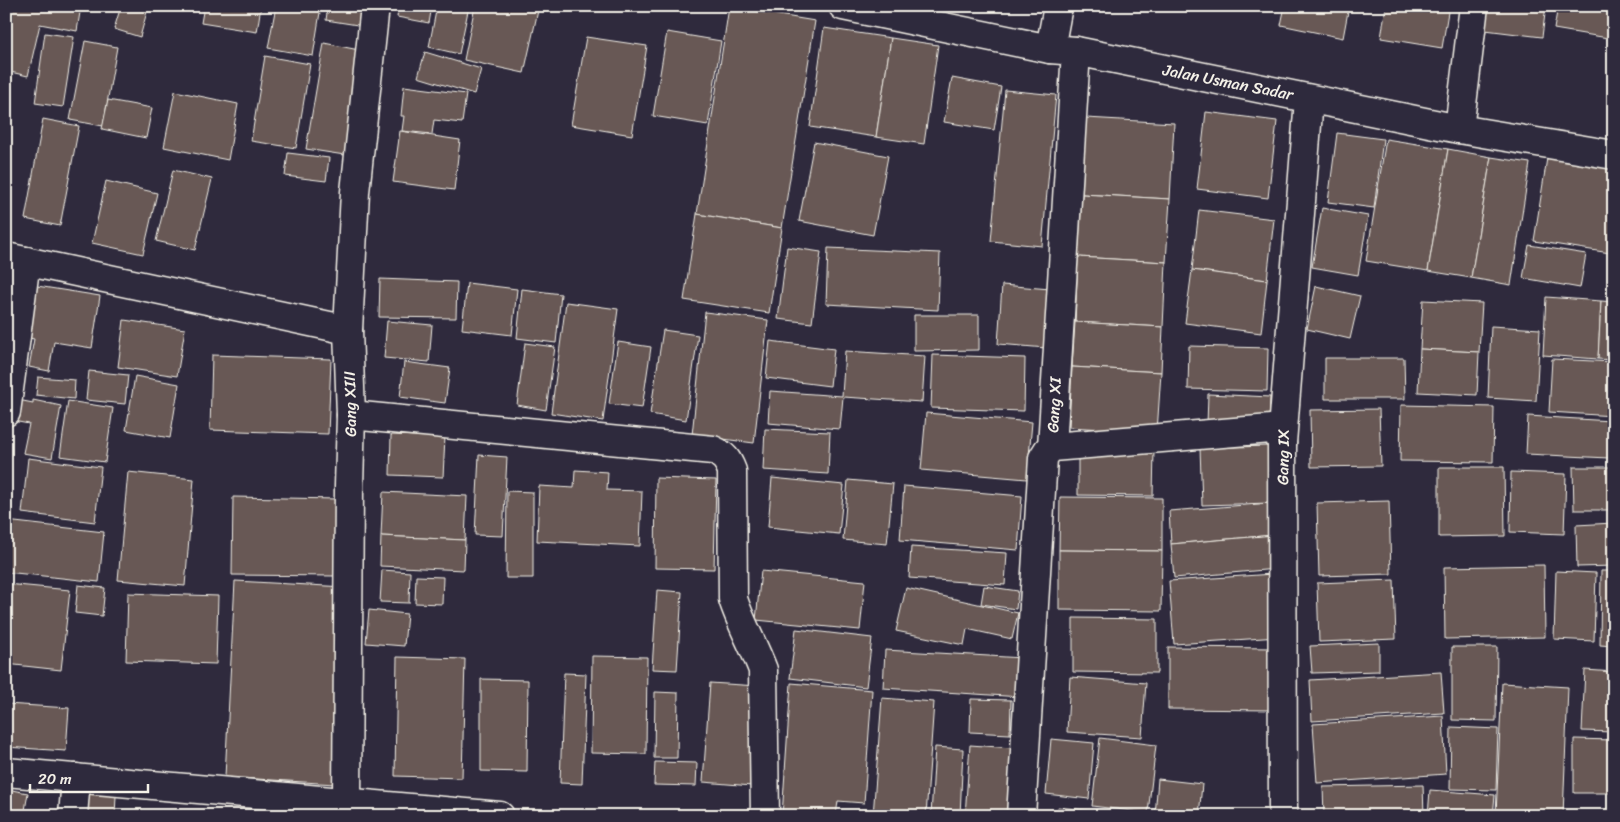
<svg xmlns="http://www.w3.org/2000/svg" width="1620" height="822" font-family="Sriracha,sans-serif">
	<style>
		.building { fill: #675855; stroke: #f4f1e8 }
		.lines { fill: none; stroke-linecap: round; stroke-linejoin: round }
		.street-casing { stroke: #f4f1e8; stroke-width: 31 }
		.highway-casing { stroke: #f4f1e8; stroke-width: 31 }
		.street { stroke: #2f2a3d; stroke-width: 28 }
		.highway { stroke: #2f2a3d; stroke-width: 28 }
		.labels { text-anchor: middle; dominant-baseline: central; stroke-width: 4; stroke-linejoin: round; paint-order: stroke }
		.street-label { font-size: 16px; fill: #f4f1e8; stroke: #2f2a3d }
	</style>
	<rect width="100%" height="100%" fill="#2f2a3d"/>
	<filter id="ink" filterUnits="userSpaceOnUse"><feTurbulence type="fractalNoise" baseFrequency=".02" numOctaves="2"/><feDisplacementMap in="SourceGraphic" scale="10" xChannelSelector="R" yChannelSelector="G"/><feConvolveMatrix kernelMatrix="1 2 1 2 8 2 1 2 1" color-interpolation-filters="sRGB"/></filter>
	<g filter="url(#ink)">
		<!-- building -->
		<g class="building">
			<path d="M6,6H81L77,31L40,24L28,76L6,71Z"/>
			<path d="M121,6L148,8L140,37L114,29Z"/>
			<path d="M204,6H261L257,32L201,23Z"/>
			<path d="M276,6H321L313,56L268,48Z"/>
			<path d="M328,6H367L364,26L326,20Z"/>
			<path d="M399,6H432L429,23L397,17Z"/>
			<path d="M437,6H469L459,54L429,47Z"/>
			<path d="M475,6H539L524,73L464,60Z"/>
			<path d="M1285,6H1349L1343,38L1281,25Z"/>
			<path d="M1386,6H1449L1442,48L1381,38Z"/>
			<path d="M1479,6H1546L1542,37L1477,29Z"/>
			<path d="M1558,6H1614V39L1554,29Z"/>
			<path d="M729,7L815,21L782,228L697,214Z"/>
			<path d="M824,28L891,38L876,137L810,127Z"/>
			<path d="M667,32L721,41L708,125L653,116Z"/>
			<path d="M45,33L74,37L63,107L35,103Z"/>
			<path d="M586,37L647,46L632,135L571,125Z"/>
			<path d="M891,38L938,45L924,144L876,137Z"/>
			<path d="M85,41L117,47L103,126L70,120Z"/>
			<path d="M324,43L369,52L351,156L306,149Z"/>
			<path d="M425,52L481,69L474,94L418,77Z"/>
			<path d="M265,56L310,64L296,148L251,141Z"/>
			<path d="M952,78L1001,87L994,130L944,122Z"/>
			<path d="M404,86L466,94L462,123L434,120L432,134L402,131L404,116H401Z"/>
			<path d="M1005,90L1056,95L1042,246L991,241Z"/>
			<path d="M175,91L238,104L228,160L164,147Z"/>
			<path d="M108,100L152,108L146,138L102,129Z"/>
			<path d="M1206,112L1277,121L1268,198L1197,189Z"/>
			<path d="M1086,118L1174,123L1170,199L1082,194Z"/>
			<path d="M43,119L79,126L60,226L25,219Z"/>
			<path d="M400,131L460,140L454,190L393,182Z"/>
			<path d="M1337,133L1383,139L1374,208L1328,202Z"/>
			<path d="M1386,139L1448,149L1428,271L1366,261Z"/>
			<path d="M814,142L888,156L873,235L799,221Z"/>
			<path d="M1448,149L1491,157L1471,278L1428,271Z"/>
			<path d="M288,153L329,158L326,181L285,176Z"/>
			<path d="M1491,157L1530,163L1511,285L1471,278Z"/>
			<path d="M1547,158L1614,169V226L1610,253L1534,241Z"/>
			<path d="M173,170L212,179L195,250L156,241Z"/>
			<path d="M106,181L157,193L143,254L92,243Z"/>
			<path d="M1082,194L1170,199L1166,262L1078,257Z"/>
			<path d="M1322,208L1368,216L1358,275L1312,267Z"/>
			<path d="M1199,210L1274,219L1267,280L1192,270Z"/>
			<path d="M697,214L782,228L769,313L684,300Z"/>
			<path d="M1529,245L1586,254L1580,288L1523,278Z"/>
			<path d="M787,247L821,252L812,323L778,319Z"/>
			<path d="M828,248L940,253L938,310L826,304Z"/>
			<path d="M1078,257L1166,262L1163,327L1075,322Z"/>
			<path d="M1192,270L1267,280L1261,333L1185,323Z"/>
			<path d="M380,279L457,282L456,318L379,317Z"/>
			<path d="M467,283L517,289L512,335L462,329Z"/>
			<path d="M1002,285L1050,289L1046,348L998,344Z"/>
			<path d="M37,286L100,296L92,348L54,342L49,371L29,367L34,339L29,338Z"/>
			<path d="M1316,286L1360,296L1350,339L1307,329Z"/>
			<path d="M522,289L561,294L556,343L517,338Z"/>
			<path d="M1546,297L1601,301L1598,359L1543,355Z"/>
			<path d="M1423,300L1482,303L1479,352L1420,349Z"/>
			<path d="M1601,301L1614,302V360L1598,359Z"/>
			<path d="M566,302L618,309L603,421L551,413Z"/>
			<path d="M705,312L768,320L754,443L692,435Z"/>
			<path d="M914,315H979V350L914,351Z"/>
			<path d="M124,320L185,329L177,376L118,367Z"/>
			<path d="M387,321L432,325L429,362L384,358Z"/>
			<path d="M1075,322L1163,327L1161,372L1072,367Z"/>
			<path d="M1491,326L1540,329L1536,401L1488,398Z"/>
			<path d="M663,330L698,335L686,420L650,414Z"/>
			<path d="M770,341L834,349L830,386L766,378Z"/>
			<path d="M618,342L651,347L642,408L609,404Z"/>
			<path d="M525,343L555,347L546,410L517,405Z"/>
			<path d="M1189,346L1268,348L1267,391L1188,389Z"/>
			<path d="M1420,349L1479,352L1477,395L1418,392Z"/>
			<path d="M845,351L925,356L922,402L843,397L840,429L768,423L770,391L842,396Z"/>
			<path d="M212,355L331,359L328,434L210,430Z"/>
			<path d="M933,355L1025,358L1024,411L931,408Z"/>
			<path d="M1325,358H1404L1405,399H1325Z"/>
			<path d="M1552,359L1614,362V416L1549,412Z"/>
			<path d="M404,362L450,368L445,403L400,397Z"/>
			<path d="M1072,367L1161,372L1157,432L1069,427Z"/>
			<path d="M89,371L128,375L125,404L86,400Z"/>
			<path d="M135,376L179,384L170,438L126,430Z"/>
			<path d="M38,377L75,380L74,399L36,395Z"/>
			<path d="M1208,394L1270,397L1269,428L1207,425Z"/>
			<path d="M18,400L33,403V400L61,406L52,458L23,453L29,424L13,421Z"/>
			<path d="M68,401L113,408L105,462L60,456Z"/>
			<path d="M1401,405L1494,407L1493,462L1400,461Z"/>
			<path d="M1379,409L1381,466L1311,467L1310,410Z"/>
			<path d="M926,413L1032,422L1027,479L921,470Z"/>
			<path d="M1528,416L1611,421L1609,458L1526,454Z"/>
			<path d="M765,429L830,432L828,474L763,470Z"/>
			<path d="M391,435L445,437L443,477L390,475Z"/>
			<path d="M1269,446L1271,503L1202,505L1200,448Z"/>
			<path d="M1078,450H1154L1153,496L1078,495Z"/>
			<path d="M479,455L507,457L503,536L475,535Z"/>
			<path d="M28,458L101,467L95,522L22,513Z"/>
			<path d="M1439,467H1504L1505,536L1439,537Z"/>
			<path d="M1573,467H1614V510H1574Z"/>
			<path d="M575,470L608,472L607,490L642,491L640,546L537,541L539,486L574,488Z"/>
			<path d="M128,472L194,479L185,586L118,580Z"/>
			<path d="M1511,472L1566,474L1564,534L1510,532Z"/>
			<path d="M656,478L716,480L714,569L655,568Z"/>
			<path d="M772,478L844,485L839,534L768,527Z"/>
			<path d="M848,480L893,484L887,544L843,540Z"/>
			<path d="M904,486L1022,496L1018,550L900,540Z"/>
			<path d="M507,491L533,492V578H506Z"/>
			<path d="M383,492L467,496L465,540L381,536Z"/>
			<path d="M233,497L337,499L336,576L232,575Z"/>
			<path d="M1060,497L1162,498V551L1059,550Z"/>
			<path d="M1389,501L1391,574L1319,576L1317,503Z"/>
			<path d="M1271,503L1274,535L1171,544L1169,511Z"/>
			<path d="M6,521L104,532L99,582L6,572Z"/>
			<path d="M1614,523V566L1577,567L1576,525Z"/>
			<path d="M1274,535L1276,569L1174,578L1171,544Z"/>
			<path d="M381,536L465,540L464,570L380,566Z"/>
			<path d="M911,547L1007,553L1005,585L909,578Z"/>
			<path d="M1059,550L1162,551L1161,611L1059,610Z"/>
			<path d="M1544,565L1545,637L1445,639L1444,567Z"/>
			<path d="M382,570L410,572L409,603L380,602Z"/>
			<path d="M761,571L865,581L860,630L756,620Z"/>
			<path d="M1556,571L1596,573L1594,641L1554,639Z"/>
			<path d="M1601,571H1614V646L1600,645Z"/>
			<path d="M1273,574L1278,637L1174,644L1169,581Z"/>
			<path d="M416,576L443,577L442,604L415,603Z"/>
			<path d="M1394,580L1396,639L1319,642L1317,583Z"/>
			<path d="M235,581L345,587L335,784L225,777Z"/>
			<path d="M6,584L70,590L61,670L6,664Z"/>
			<path d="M78,585L105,588L102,616L75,613Z"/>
			<path d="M984,586L1018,591L1016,609L981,604Z"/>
			<path d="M906,588L1018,613L1012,639L967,629L964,645L896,631Z"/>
			<path d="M657,590L682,592L677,670L652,669Z"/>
			<path d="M128,593L218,596L216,664L126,661Z"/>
			<path d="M369,610L407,614L404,646L366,643Z"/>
			<path d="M1073,618L1157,619V673L1073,672Z"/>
			<path d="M796,629L872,638L866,687L790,678Z"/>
			<path d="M1379,643V671L1312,673L1310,646Z"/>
			<path d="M1168,647L1275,648L1274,710L1168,709Z"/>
			<path d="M1452,647H1497L1496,721L1452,720Z"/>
			<path d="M885,650L1023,658L1021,697L883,688Z"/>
			<path d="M592,656L647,657L646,754L591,753Z"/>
			<path d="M397,657L465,659L462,778L395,776Z"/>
			<path d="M1585,670L1614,672V732L1582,731Z"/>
			<path d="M1441,672L1444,713L1312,721L1310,680Z"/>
			<path d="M564,673L586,674L582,784L560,783Z"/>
			<path d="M1070,677L1146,683L1142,737L1067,732Z"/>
			<path d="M481,679L528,680L527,772L481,771Z"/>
			<path d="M710,683L758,686L752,786L703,782Z"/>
			<path d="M791,683L872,690L864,803L838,801L836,816H782Z"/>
			<path d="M1502,683L1568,687L1563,816L1496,815Z"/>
			<path d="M655,692L678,693L677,758H654Z"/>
			<path d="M882,698L934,702L926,816H873Z"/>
			<path d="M971,699L1011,700L1010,734L970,732Z"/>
			<path d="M6,704L69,708L66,751L6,747Z"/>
			<path d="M1443,716L1446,774L1317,783L1313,724Z"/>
			<path d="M1451,727L1498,729L1496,790L1450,789Z"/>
			<path d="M1100,738L1156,745L1148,813L1092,806Z"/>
			<path d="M1051,739L1094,743L1089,799L1046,794Z"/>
			<path d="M1574,739L1614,740V793H1574Z"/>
			<path d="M970,745L1012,748L1007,816H965Z"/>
			<path d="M935,747L963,749L960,816H931Z"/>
			<path d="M655,762L697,763L696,786L654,785Z"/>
			<path d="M1158,779L1202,784L1199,816H1155Z"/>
			<path d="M1423,785L1424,816H1324L1323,787Z"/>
			<path d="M6,789L28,793L24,816H6Z"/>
			<path d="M1430,790L1495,795L1493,816H1428Z"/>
			<path d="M82,793L116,796L115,816H80Z"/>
			<path d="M1058,807L1138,816H1057Z"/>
		</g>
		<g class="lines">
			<defs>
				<g id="street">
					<path d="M1050,49L1058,6"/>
					<path d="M1459,129L1474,6"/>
					<path d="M6,257L348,330"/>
					<path d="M6,412L26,261"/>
					<path d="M351,415L713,450C724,455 728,460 732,471L733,599C741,624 754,646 763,670L765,816"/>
					<path d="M1052,447L1271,429L1278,433L1282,443"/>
					<path d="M6,772L500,816"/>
					<path d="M347,802L349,486L351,415L348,330L355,192L375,6"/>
					<path d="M73,816L76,778"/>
					<path d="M1021,816L1043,458L1048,450L1052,447L1076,51"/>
					<path d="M1283,816L1282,443L1309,99"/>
				</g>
				<path id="highway" d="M843,6L1050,49L1076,51L1459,129L1614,155"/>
			</defs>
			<!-- street casing -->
			<use href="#street" class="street-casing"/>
			<!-- highway casing -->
			<use href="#highway" class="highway-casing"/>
			<!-- street -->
			<use href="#street" class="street"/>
			<!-- highway -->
			<use href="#highway" class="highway"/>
		</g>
	</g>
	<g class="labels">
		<!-- street labels -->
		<g class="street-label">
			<text transform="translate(1228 82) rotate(11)">Jalan Usman Sadar</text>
			<text transform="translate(350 404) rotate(-91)">Gang XIII</text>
			<text transform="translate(1054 405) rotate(-87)">Gang XI</text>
			<text transform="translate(1283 457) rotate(-89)">Gang IX</text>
		</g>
	</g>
	<!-- margin -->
	<rect width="1620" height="822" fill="none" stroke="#2f2a3d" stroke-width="25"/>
	<rect x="12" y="12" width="1595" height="797" fill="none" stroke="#f4f1e8" stroke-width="2" filter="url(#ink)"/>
	<!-- scale -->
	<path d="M30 784v8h118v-8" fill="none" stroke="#f4f1e8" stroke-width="2.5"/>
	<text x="38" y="784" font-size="15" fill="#f4f1e8" stroke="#2f2a3d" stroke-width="4" paint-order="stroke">20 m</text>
</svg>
